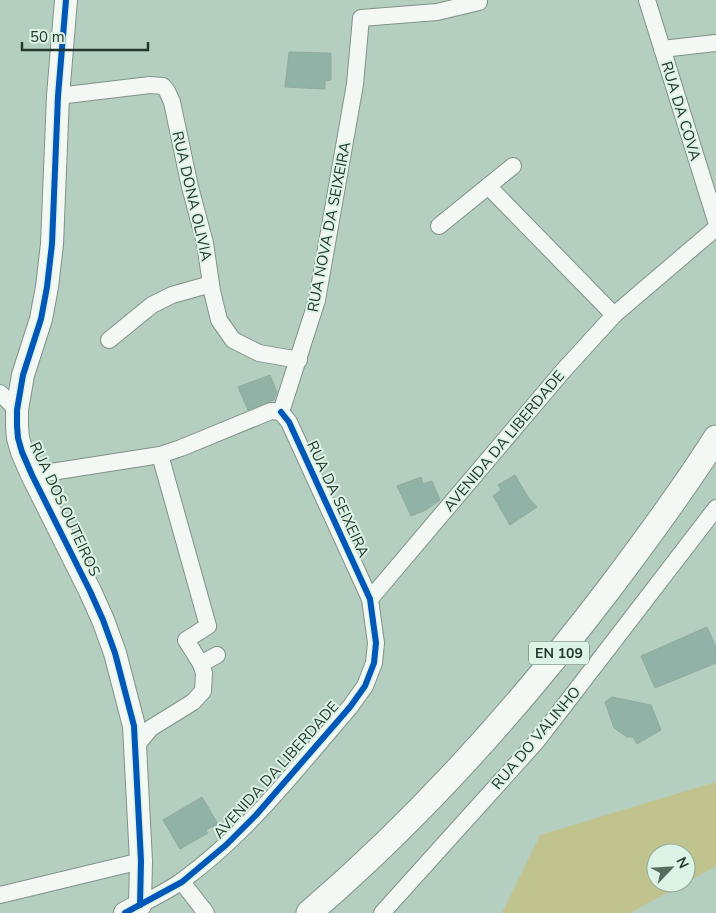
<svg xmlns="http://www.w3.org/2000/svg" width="716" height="913" font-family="'Nunito Sans',sans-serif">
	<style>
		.green { fill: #c1c38f }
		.building { fill: #91b2a7; stroke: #93aaa0 }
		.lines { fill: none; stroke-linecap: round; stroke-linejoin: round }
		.street-casing { stroke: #7f9387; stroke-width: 18 }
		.secondary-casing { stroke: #7f9387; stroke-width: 24 }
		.primary-casing { stroke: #7f9387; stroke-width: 27 }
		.street { stroke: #f4f8f5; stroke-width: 16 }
		.secondary { stroke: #f4f8f5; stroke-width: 22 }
		.primary { stroke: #f4f8f5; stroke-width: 25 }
		.cycleway-casing { stroke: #dcf3e5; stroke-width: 9 }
		.cycleway { stroke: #0057b8; stroke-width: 6 }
		.labels { text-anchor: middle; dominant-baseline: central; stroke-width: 4; stroke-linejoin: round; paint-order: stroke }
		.shield { fill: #dcf3e5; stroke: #5b6f64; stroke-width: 1 }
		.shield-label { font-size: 14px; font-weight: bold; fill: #24372c }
		.street-label { font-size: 15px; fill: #24372c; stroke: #dcf3e5 }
	</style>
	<rect width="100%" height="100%" fill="#b4cebf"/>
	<!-- green -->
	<path class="green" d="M716,782V866L686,883V853H656V883H685L630,913H502L540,835Z"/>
	<!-- building -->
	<g class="building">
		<path d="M289,52L331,53V80L325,81V89L285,87Z"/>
		<path d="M270,375L277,392L274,400L248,410L238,387Z"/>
		<path d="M515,475L528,497L537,507L510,525L493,496L501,490L498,485Z"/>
		<path d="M421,477L423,484L432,481L440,500L426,510L411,516L397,486Z"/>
		<path d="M707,627L716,647V663L655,688L641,656Z"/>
		<path d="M612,697L651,705L661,730L637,744L633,737H627L614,728L605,702Z"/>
		<path d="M202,797L218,824L206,830L208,833L180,849L163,820Z"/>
	</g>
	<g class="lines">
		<defs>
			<g id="street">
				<path d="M647,0L716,221"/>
				<path d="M662,49L716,43"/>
				<path d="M58,96L150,85L163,86L167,91L172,102L190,187L205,243L212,291L219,320L233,340L259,353L299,360"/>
				<path d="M488,186L614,315"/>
				<path d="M439,226L513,166"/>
				<path d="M109,340L152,305L172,295L211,284"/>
				<path d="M0,393L17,410"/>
				<path d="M281,412L317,300L355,84L361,18L437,12L479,2"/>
				<path d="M160,455L208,626L186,640L201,664"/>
				<path d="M32,475L160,455L181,448L271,411L281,412"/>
				<path d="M370,599L563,371L614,315L716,228"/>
				<path d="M136,746L151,728L193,702L203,691L204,673L201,664L217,655"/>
				<path d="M182,882L206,913"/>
				<path d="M0,895L141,861"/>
				<path d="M140,905C154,897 170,890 183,880C248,833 298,767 350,707L365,686L374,663L376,643L370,599L289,422L281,412"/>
				<path d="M382,913L537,741L716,508"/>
			</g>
			<path id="secondary" d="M66,0L58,96L52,244L47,287L41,319L23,375L17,410V426L18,438L22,452L32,475L90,591L103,620L115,653L134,726L141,861L140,905L125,913"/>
			<path id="primary" d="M309,913C421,817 520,706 609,589C646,540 683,490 716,438"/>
		</defs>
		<!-- street casing -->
		<use href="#street" class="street-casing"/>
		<!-- secondary casing -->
		<use href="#secondary" class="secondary-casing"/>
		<!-- primary casing -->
		<use href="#primary" class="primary-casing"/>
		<!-- street -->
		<use href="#street" class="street"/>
		<!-- secondary -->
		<use href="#secondary" class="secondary"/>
		<!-- primary -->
		<use href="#primary" class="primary"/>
		<defs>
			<g id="cycleway">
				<path d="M66,0L58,96L52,244L47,287L41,319L23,375L17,410V426L18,438L22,452L32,475L90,591L103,620L115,653L134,726L141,861L140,905"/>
				<path d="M125,913L182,882L226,845L256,815L350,707L365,686L374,663L376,643L370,599L289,422L281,412"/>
			</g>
		</defs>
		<!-- cycleway casing -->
		<use href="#cycleway" class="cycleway-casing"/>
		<!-- cycleway -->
		<use href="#cycleway" class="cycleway"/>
	</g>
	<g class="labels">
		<!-- shield labels -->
		<rect class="shield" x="529" y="641.5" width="60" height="23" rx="4"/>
		<g class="shield-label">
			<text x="559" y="653">EN 109</text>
		</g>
		<!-- street labels -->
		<g class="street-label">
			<text transform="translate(681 111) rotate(73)">RUA DA COVA</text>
			<text transform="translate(192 196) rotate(77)">RUA DONA OLIVIA</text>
			<text transform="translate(329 227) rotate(-79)">RUA NOVA DA SEIXEIRA</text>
			<text transform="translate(504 441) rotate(-50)">AVENIDA DA LIBERDADE</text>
			<text transform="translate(338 499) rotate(65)">RUA DA SEIXEIRA</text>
			<text transform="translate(65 509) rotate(65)">RUA DOS OUTEIROS</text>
			<text transform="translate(536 738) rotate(-50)">RUA DO VALINHO</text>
			<text transform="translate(276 770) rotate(-48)">AVENIDA DA LIBERDADE</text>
		</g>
	</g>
	<!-- north arrow -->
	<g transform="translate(671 868) rotate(65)"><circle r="24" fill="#dcf3e5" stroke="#92a89b"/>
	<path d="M0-4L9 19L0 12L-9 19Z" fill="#566c5f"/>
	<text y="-8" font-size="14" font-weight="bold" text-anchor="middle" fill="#24372c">N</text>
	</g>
	<!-- scale -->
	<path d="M22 42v8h126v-8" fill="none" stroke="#24372c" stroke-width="2.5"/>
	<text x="30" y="42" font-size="15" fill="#24372c" stroke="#dcf3e5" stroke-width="4" paint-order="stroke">50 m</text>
</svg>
